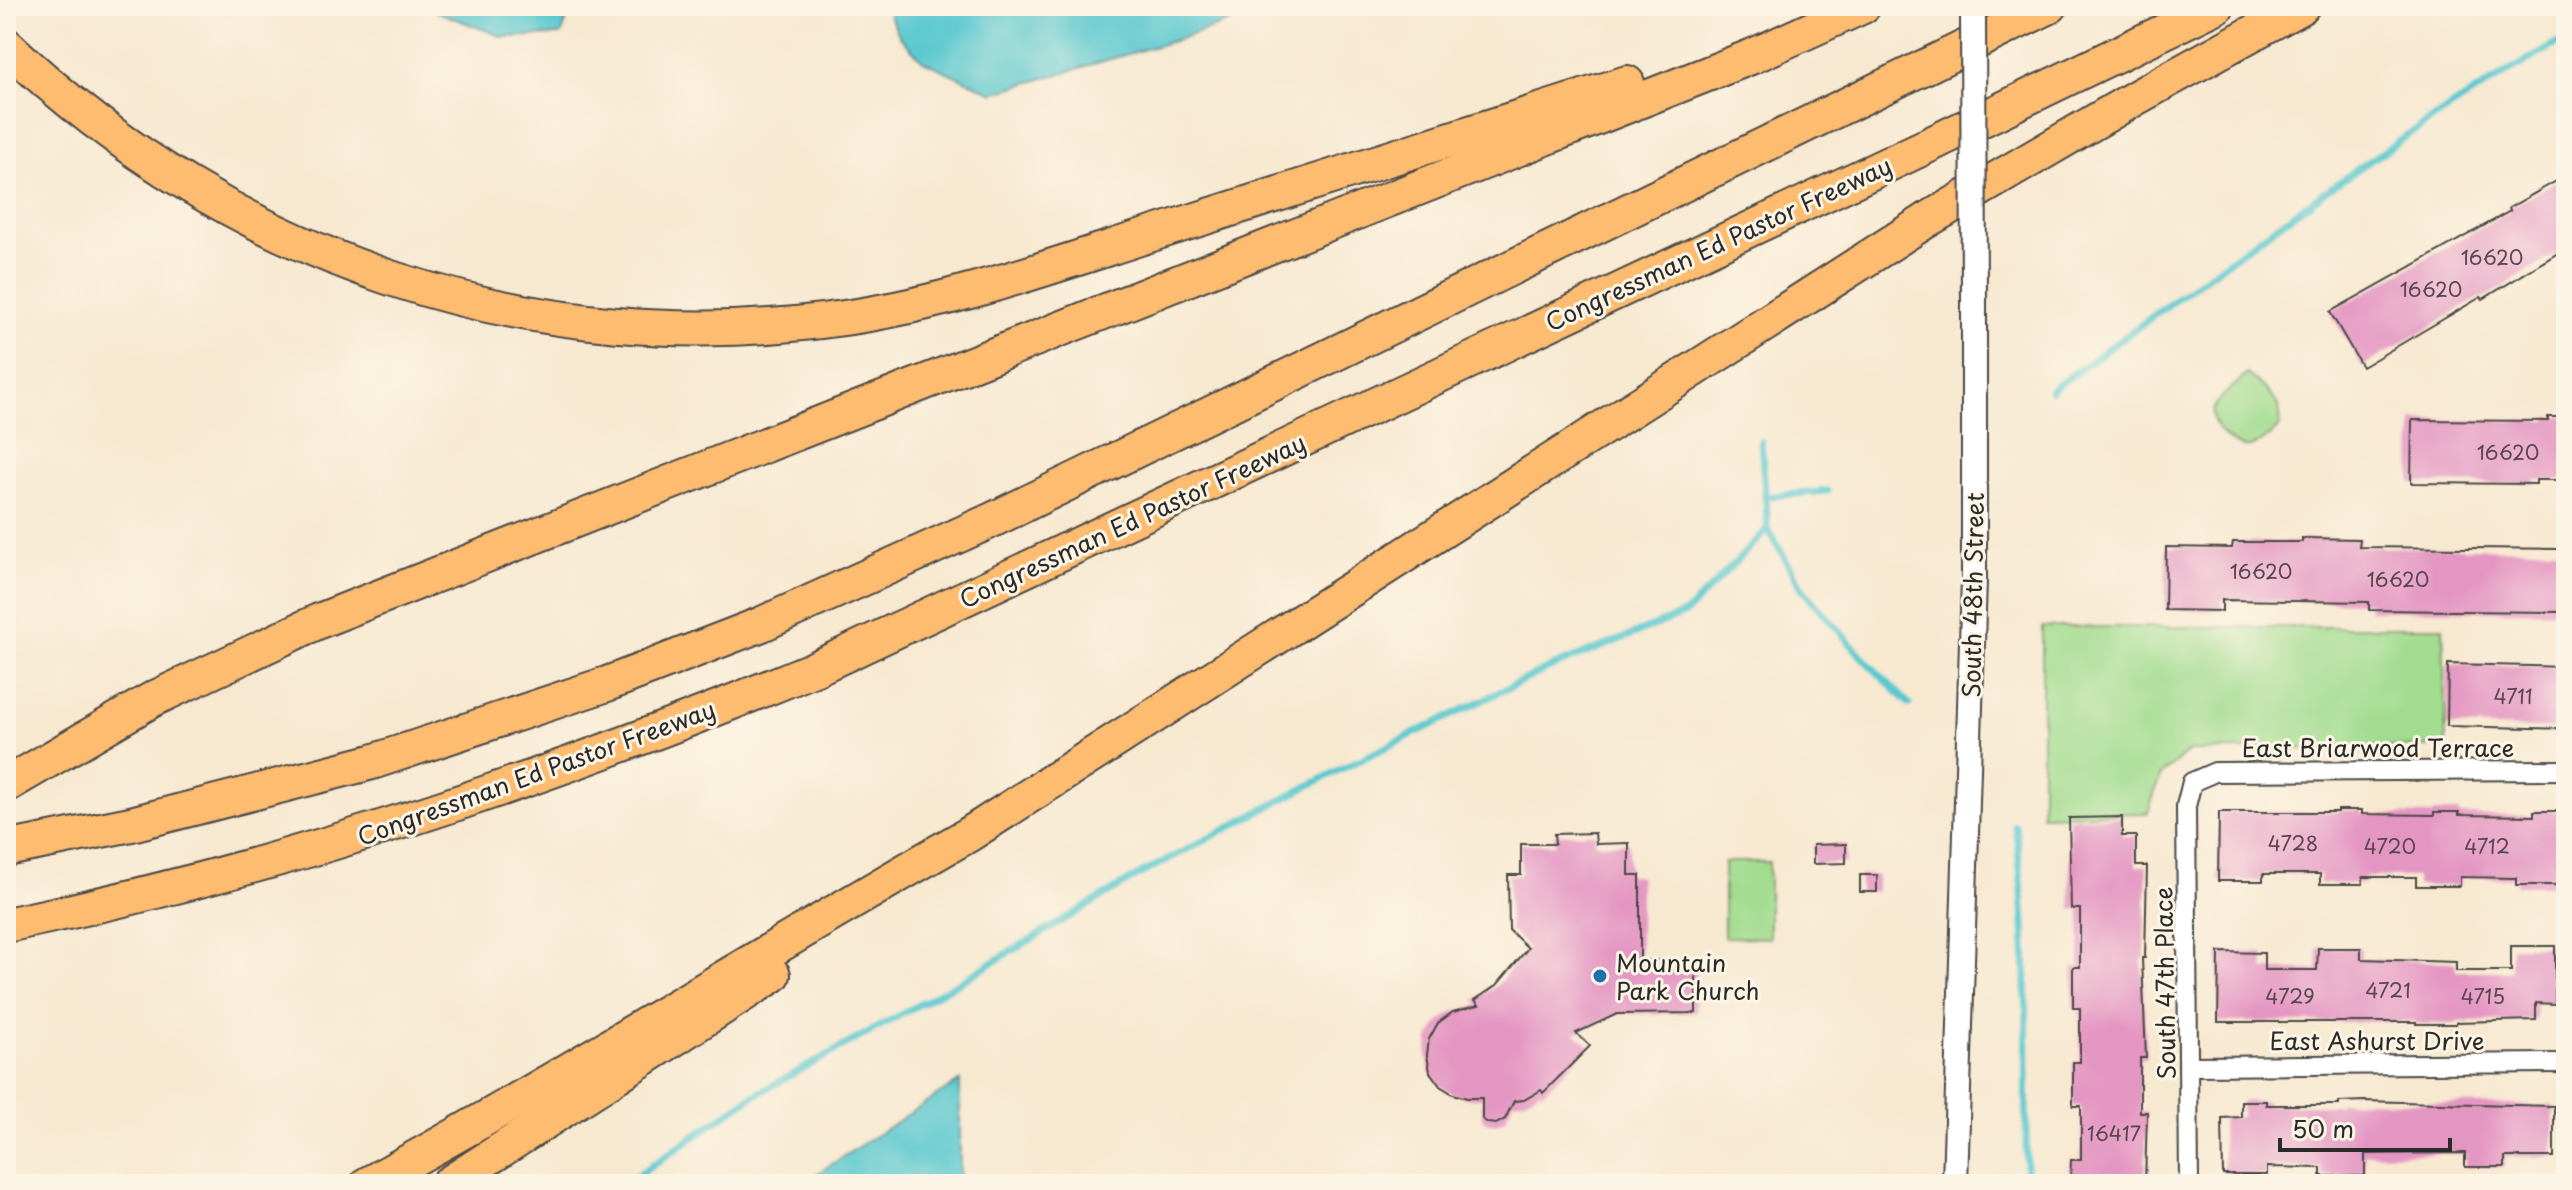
<svg xmlns="http://www.w3.org/2000/svg" width="2572" height="1190" font-family="'Playpen Sans',sans-serif">
	<style>
		.green { fill: #a1dc8f; stroke: #66845d; stroke-width: 2 }
		.water { fill: #5ac8cf; stroke: #427a7d; stroke-width: 2 }
		.lines { fill: none; stroke-linecap: round; stroke-linejoin: round }
		.stream { stroke: #5ac8cf; stroke-width: 7 }
		.building { fill: #e496c2 }
		.minor-casing { stroke: #4a4744; stroke-width: 22 }
		.tertiary-casing { stroke: #4a4744; stroke-width: 28 }
		.motorway-casing { stroke: #4a4744; stroke-width: 38 }
		.minor { stroke: #fff; stroke-width: 18 }
		.tertiary { stroke: #fff; stroke-width: 24 }
		.motorway { stroke: #fdbc70; stroke-width: 34 }
		.tertiary-bridge-casing { stroke: #4a4744; stroke-width: 28; stroke-linecap: butt }
		.tertiary-bridge { stroke: #fff; stroke-width: 24 }
		.poi-dot { fill: #1f6fb2; stroke: #fcf5e5; stroke-width: 3 }
		.labels { text-anchor: middle; dominant-baseline: central; stroke-width: 6; stroke-linejoin: round; paint-order: stroke }
		.number-label { font-size: 20px; fill: #594651 }
		.street-label { font-size: 24px; fill: #2b2b2b; stroke: #fcf5e5 }
		.poi-label { font-size: 24px; fill: #2b2b2b; stroke: #fcf5e5; text-anchor: start }
	</style>
	<rect width="100%" height="100%" fill="#fcf5e5"/>
	<filter id="ink" filterUnits="userSpaceOnUse"><feTurbulence type="fractalNoise" baseFrequency=".0125" numOctaves="2"/><feDisplacementMap in="SourceGraphic" scale="16" xChannelSelector="R" yChannelSelector="G"/><feConvolveMatrix kernelMatrix="1 2 1 2 8 2 1 2 1" color-interpolation-filters="sRGB"/></filter>
	<filter id="wash" filterUnits="userSpaceOnUse"><feTurbulence type="fractalNoise" baseFrequency=".006" numOctaves="4" result="noise"/><feDisplacementMap in="SourceGraphic" scale="32" xChannelSelector="R" yChannelSelector="G"/><feGaussianBlur stdDeviation="1.8" result="paint"/><feColorMatrix in="noise" values="0 0 0 0 0 0 0 0 0 0 0 0 0 0 0 0 0 1.4 0 .05"/><feComposite in="paint" operator="in"/></filter>
	<g filter="url(#wash)">
		<rect width="100%" height="100%" fill="#f7e8d0"/>
		<!-- green -->
		<g class="green">
			<path d="M2247,374C2265,389 2284,400 2280,426C2271,433 2261,445 2249,447C2235,450 2209,426 2213,411C2216,398 2238,384 2247,374Z"/>
			<path d="M2042,627H2443L2446,746L2189,751L2160,776L2148,813L2042,815Z"/>
			<path d="M1724,862H1769V938L1724,937Z"/>
		</g>
		<!-- water -->
		<g class="water">
			<path d="M422,6H572L561,35L503,37Z"/>
			<path d="M885,6H1278L1173,41L993,93L923,61L900,37Z"/>
			<path d="M960,1081V1184H801Z"/>
		</g>
		<g class="lines">
			<!-- stream -->
			<g class="stream">
				<path d="M2051,390C2219,270 2384,139 2566,39"/>
				<path d="M1765,497L1827,491"/>
				<path d="M1768,529L1803,590L1863,658L1909,704"/>
				<path d="M2015,825C2031,942 2026,1066 2026,1184"/>
				<path d="M625,1184L750,1098L965,979L1144,872L1339,770L1547,669L1686,613L1768,529L1761,442"/>
			</g>
		</g>
		<g id="blocks">
			<!-- building -->
			<g class="building">
				<path d="M2558,180L2566,193V248L2483,299L2481,297L2362,367L2330,312L2510,211L2509,208Z"/>
				<path d="M2548,417H2566V480H2536V484L2411,483L2412,420L2548,421Z"/>
				<path d="M2302,538L2360,539L2359,547L2564,549L2563,612L2369,610V602L2222,600V611L2165,610L2166,547L2232,548L2233,542H2302Z"/>
				<path d="M2448,664L2566,667V729L2447,726Z"/>
				<path d="M2338,810H2362V814L2434,815V812H2459V815L2534,816V811H2559V815H2566V877H2560V885H2516V878L2460,877V886H2416V877H2363V884H2320V874H2263V881H2218L2219,812H2338Z"/>
				<path d="M2122,817V836H2136V866H2147L2145,958H2142L2146,1058H2140V1112H2147L2145,1184H2070L2071,1160H2081V1106H2073V1062H2080V1008H2073V967H2080V909H2071L2069,818Z"/>
				<path d="M1595,833L1596,844L1629,843V875H1640V960H1696V1013L1617,1014L1576,1033L1590,1046L1543,1093L1541,1090L1524,1100L1514,1101L1505,1119L1496,1124L1488,1123L1482,1119V1098H1467L1453,1094L1440,1086L1430,1072L1427,1055L1429,1039L1438,1023L1453,1012L1479,1005L1475,1000L1497,985L1528,948L1509,930L1508,875H1521V844H1555L1554,834Z"/>
				<path d="M1846,844V863L1813,864V845Z"/>
				<rect x="1860" y="875" width="17" height="17"/>
				<path d="M2511,946H2555V1004L2536,1003V1020L2456,1022V1024H2416V1022H2218L2219,952L2264,953V970H2317L2318,948H2361V959L2456,962V971H2511Z"/>
				<path d="M2241,1101H2266V1105H2339V1102L2364,1101L2554,1106V1157H2505V1167H2465V1153L2365,1154V1176H2321V1168L2267,1167V1175H2223L2222,1118L2241,1117Z"/>
			</g>
		</g>
	</g>
	<g filter="url(#ink)">
		<use href="#blocks" fill-opacity="0" stroke="#4a4744" stroke-width="2"/>
		<g class="lines">
			<defs>
				<g id="minor">
					<path d="M2189,1066L2566,1063"/>
					<path d="M2189,1184L2186,806L2192,782L2215,772L2566,770"/>
				</g>
				<path id="tertiary" d="M1955,1184L1974,579V305"/>
				<g id="motorway">
					<path d="M6,45C232,260 534,363 844,318C956,302 1063,262 1171,228C1323,180 1475,131 1627,83"/>
					<path d="M6,785L153,699L319,621L1753,56L1863,6"/>
					<path d="M6,849L131,824L372,762L607,684L762,624L988,522L2050,6"/>
					<path d="M6,925C288,868 549,778 814,669L1931,144L2217,6"/>
					<path d="M368,1184C571,1074 767,949 968,835L1927,220L2137,97L2302,6"/>
					<path d="M448,1184L773,975"/>
				</g>
			</defs>
			<!-- minor casing -->
			<use href="#minor" class="minor-casing"/>
			<!-- tertiary casing -->
			<use href="#tertiary" class="tertiary-casing"/>
			<!-- motorway casing -->
			<use href="#motorway" class="motorway-casing"/>
			<!-- minor -->
			<use href="#minor" class="minor"/>
			<!-- tertiary -->
			<use href="#tertiary" class="tertiary"/>
			<!-- motorway -->
			<use href="#motorway" class="motorway"/>
			<defs>
				<path id="tertiary-bridge" d="M1973,6L1974,305"/>
			</defs>
			<!-- tertiary-bridge casing -->
			<use href="#tertiary-bridge" class="tertiary-bridge-casing"/>
			<!-- tertiary-bridge -->
			<use href="#tertiary-bridge" class="tertiary-bridge"/>
		</g>
	</g>
	<!-- markers -->
	<circle class="poi-dot" cx="1600" cy="976" r="8"/>
	<g class="labels">
		<!-- number labels -->
		<g class="number-label">
			<text x="2492" y="257">16620</text>
			<text x="2431" y="289">16620</text>
			<text x="2508" y="452">16620</text>
			<text x="2261" y="571">16620</text>
			<text x="2398" y="579">16620</text>
			<text x="2513" y="696">4711</text>
			<text x="2293" y="843">4728</text>
			<text x="2390" y="846">4720</text>
			<text x="2487" y="846">4712</text>
			<text x="2388" y="990">4721</text>
			<text x="2290" y="996">4729</text>
			<text x="2483" y="996">4715</text>
			<text x="2114" y="1133">16417</text>
		</g>
		<!-- street labels -->
		<g class="street-label">
			<text transform="translate(1718 243) rotate(-25)">Congressman Ed Pastor Freeway</text>
			<text transform="translate(1132 520) rotate(-25)">Congressman Ed Pastor Freeway</text>
			<text transform="translate(1972 595) rotate(-89)">South 48th Street</text>
			<text x="2378" y="747">East Briarwood Terrace</text>
			<text transform="translate(536 772) rotate(-20)">Congressman Ed Pastor Freeway</text>
			<text transform="translate(2164 983) rotate(-91)">South 47th Place</text>
			<text x="2377" y="1040">East Ashurst Drive</text>
		</g>
		<!-- poi labels -->
		<g class="poi-label">
			<text x="1616" y="962">Mountain<tspan x="1616" dy="28">Park Church</tspan></text>
		</g>
	</g>
	<!-- margin -->
	<rect width="2572" height="1190" fill="none" stroke="#fcf5e5" stroke-width="32"/>
	<!-- scale -->
	<path d="M2280 1138v12h170v-12" fill="none" stroke="#2b2b2b" stroke-width="4"/>
	<text x="2292" y="1138" font-size="24" fill="#2b2b2b" stroke="#fcf5e5" stroke-width="6" paint-order="stroke">50 m</text>
</svg>
